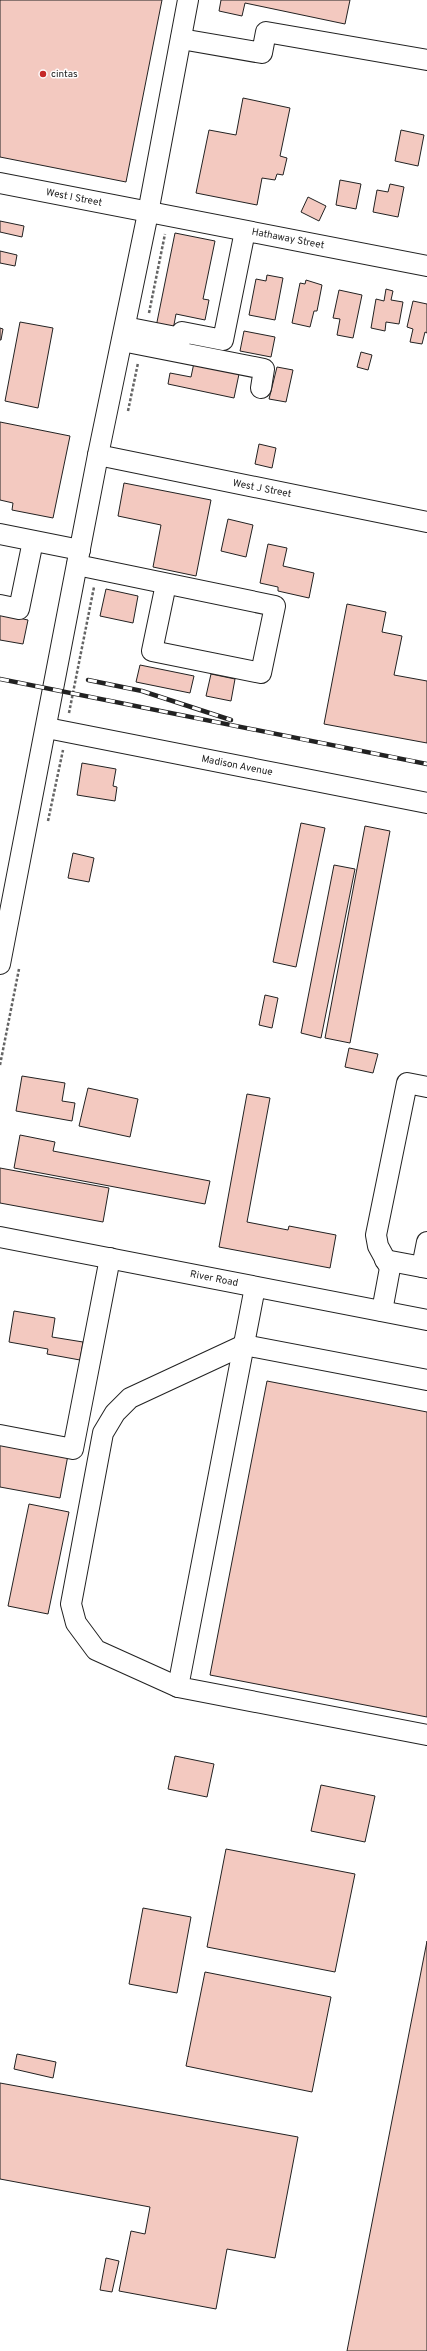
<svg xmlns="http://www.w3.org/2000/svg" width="427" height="2351" font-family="Overpass,sans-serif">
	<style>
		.building { fill: #f3c9c0; stroke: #222 }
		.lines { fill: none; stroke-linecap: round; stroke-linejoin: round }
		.minor-casing { stroke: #222; stroke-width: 22 }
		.path { stroke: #646464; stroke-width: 2.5; stroke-dasharray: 3 2; stroke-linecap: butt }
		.minor { stroke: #fff; stroke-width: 20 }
		.rail-casing { stroke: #222; stroke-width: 4.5 }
		.rail { stroke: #fff; stroke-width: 3; stroke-dasharray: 9; stroke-linecap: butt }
		.poi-dot { fill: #c62828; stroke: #fff; stroke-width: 1.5 }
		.labels { text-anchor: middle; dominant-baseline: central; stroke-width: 3; stroke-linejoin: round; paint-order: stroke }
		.poi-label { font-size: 10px; fill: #222; stroke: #fff; text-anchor: start }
		.street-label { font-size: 10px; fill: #222; stroke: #fff }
	</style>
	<rect width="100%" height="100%" fill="#fff"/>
	<!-- building -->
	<g class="building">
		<path d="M0,0H162L126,182L0,157Z"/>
		<path d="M221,0H350L345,24L245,3L242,16L219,11Z"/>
		<path d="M243,98L290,108L280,156L287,158L283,175L277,174L275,180L262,178L257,205L196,193L209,130L236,135Z"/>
		<path d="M401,130L424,135L418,166L395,161Z"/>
		<path d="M340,180L361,184L356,209L336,205Z"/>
		<path d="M390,184L404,187L398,217L373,212L377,190L388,192Z"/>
		<path d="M308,197L326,206L319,221L301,212Z"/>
		<path d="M0,221L24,226L22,237L0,232Z"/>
		<path d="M175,233L215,241L203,299L209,300L205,320L176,314L173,330L156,327Z"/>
		<path d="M0,251L17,255L15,266L0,263Z"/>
		<path d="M267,275L283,278L275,320L249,315L256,279L266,281Z"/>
		<path d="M306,280L322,285L317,311H314L310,327L292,323L300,283L305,284Z"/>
		<path d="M386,289L393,291L391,300L403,302L399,324L386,322L385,331L371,328L376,299L384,301Z"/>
		<path d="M339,290L362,295L353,338L337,335L340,319L333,318Z"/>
		<path d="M413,301L427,304V333L425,332L422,344L410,342L413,329L407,327Z"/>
		<path d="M20,322L53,328L38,408L5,401Z"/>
		<path d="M0,328L3,329L1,340H0Z"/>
		<path d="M244,331L275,337L271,357L240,351Z"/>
		<path d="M361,352L372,355L368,370L357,367Z"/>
		<path d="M195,358L239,374L234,398L168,384L170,373L191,377Z"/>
		<path d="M277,367L293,370L286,402L269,399Z"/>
		<path d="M0,422L70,436L53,518L12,510L13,503L0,500Z"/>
		<path d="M259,444L276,448L272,468L255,464Z"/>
		<path d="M124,483L211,500L196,576L153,567L161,525L118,516Z"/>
		<path d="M228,519L253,525L246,557L221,551Z"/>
		<path d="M268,544L287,548L283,566L314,573L309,598L278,591V587L260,583Z"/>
		<path d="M106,589L138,596L133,623L100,616Z"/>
		<path d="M347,604L386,612L382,632L402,636L394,675L427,681V743L324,724Z"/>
		<path d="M0,614L28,620L23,644L0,640Z"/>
		<path d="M140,665L194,676L190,693L136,682Z"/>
		<path d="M211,674L235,679L231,701L206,696Z"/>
		<path d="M82,763L116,769L113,786L117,787L115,801L77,795Z"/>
		<path d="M301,823L325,828L296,967L273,962Z"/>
		<path d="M365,826L390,831L350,1043L325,1038Z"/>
		<path d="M73,853L94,858L89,882L68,878Z"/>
		<path d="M334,865L355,869L321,1038L301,1033Z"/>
		<path d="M265,995L278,998L272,1028L259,1025Z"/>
		<path d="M349,1048L378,1054L373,1073L345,1067Z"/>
		<path d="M22,1076L65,1083L62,1101L75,1103L72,1121L16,1111Z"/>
		<path d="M88,1088L138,1099L130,1137L79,1126Z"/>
		<path d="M247,1094L270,1098L247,1222L288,1230L289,1226L336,1235L330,1268L219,1247Z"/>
		<path d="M20,1135L55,1142L53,1151L210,1181L205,1204L14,1168Z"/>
		<path d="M0,1168L109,1188L103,1222L0,1203Z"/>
		<path d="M14,1311L55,1318L52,1337L83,1342L80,1360L47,1354L48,1349L9,1342Z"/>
		<path d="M267,1381L427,1412V1717L210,1675Z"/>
		<path d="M0,1443L68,1455L60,1498L0,1487Z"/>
		<path d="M29,1504L69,1512L48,1614L8,1606Z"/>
		<path d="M175,1756L214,1764L207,1797L168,1789Z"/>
		<path d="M321,1785L375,1796L365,1842L311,1831Z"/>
		<path d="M226,1849L355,1874L335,1972L207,1947Z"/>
		<path d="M143,1908L191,1917L177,1993L129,1984Z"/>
		<path d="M427,1941V2351H347Z"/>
		<path d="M205,1972L331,1997L312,2092L186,2066Z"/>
		<path d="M17,2054L56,2062L53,2078L14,2069Z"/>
		<path d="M0,2083L298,2137L275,2258L227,2249L216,2309L119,2291L131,2231L145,2234L150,2207L0,2179Z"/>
		<path d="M106,2258L119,2261L112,2292L100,2290Z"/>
	</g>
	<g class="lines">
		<defs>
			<g id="minor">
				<path d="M181,39L262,53L266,32L427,60"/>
				<path d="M0,183L427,266"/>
				<path d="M125,327L181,338L182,332L223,340L245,231"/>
				<path d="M122,341L264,369L261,388"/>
				<path d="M98,455L427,522"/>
				<path d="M0,534L80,550"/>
				<path d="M77,565L275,606L261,673L152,651L166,584"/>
				<path d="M0,605L19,609L33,541"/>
				<path d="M47,728L427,803"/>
				<path d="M0,964L98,455L148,213L188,0"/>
				<path d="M0,1237L427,1320"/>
				<path d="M385,1260L427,1268"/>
				<path d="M422,1267L427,1242"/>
				<path d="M255,1287L178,1687L427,1735"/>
				<path d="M382,1311L390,1268L378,1246L376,1235L407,1083L427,1087"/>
				<path d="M0,1435L73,1449L110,1258"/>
				<path d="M178,1687L96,1650L76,1623L71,1604L103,1433L115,1413L130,1398L244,1345L427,1380"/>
			</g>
		</defs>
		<!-- minor casing -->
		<use href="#minor" class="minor-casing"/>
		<!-- path -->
		<g class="path">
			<path d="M149,313L165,234"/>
			<path d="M128,411L138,363"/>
			<path d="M69,713L94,587"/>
			<path d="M48,821L63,750"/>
			<path d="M0,1065L19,969"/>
		</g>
		<!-- minor -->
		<use href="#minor" class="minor"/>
		<defs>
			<g id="rail">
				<path d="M0,679L427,764"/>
				<path d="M88,680L142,691L231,720"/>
			</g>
		</defs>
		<!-- rail casing -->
		<use href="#rail" class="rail-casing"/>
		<!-- rail -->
		<use href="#rail" class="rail"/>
	</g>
	<!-- markers -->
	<circle class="poi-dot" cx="43" cy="74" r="4"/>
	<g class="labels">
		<!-- poi labels -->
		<g class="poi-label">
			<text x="51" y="74">cintas</text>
		</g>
		<!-- street labels -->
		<g class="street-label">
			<text transform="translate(74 198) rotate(11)">West I Street</text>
			<text transform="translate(288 239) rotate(11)">Hathaway Street</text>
			<text transform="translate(262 489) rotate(11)">West J Street</text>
			<text transform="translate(237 766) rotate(11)">Madison Avenue</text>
			<text transform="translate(214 1279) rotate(11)">River Road</text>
		</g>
	</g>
</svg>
